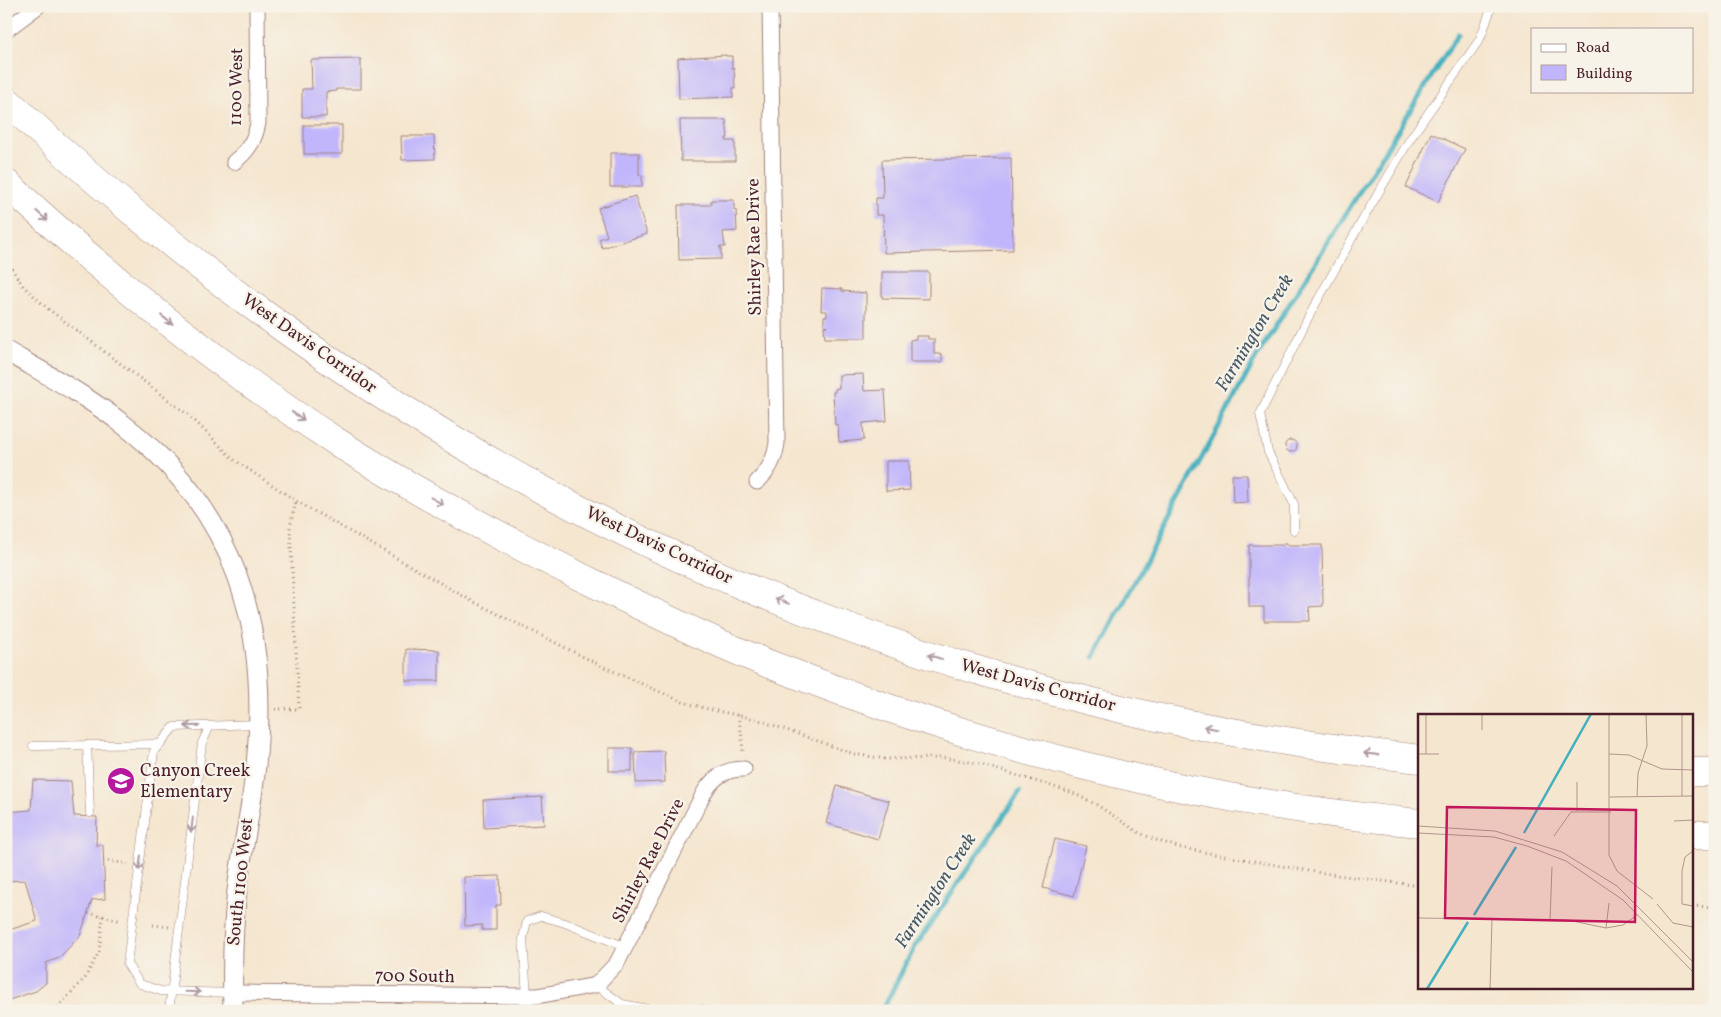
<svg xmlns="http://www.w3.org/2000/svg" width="1721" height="1017" font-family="Vollkorn,serif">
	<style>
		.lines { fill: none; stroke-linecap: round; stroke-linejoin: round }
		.stream { stroke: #43b0bf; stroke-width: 5 }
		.building { fill: #c1b6fb }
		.service-casing { stroke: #a0827d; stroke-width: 9 }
		.minor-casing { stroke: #a0827d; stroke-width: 17 }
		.tertiary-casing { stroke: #a0827d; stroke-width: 21 }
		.motorway-casing { stroke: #a0827d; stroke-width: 29 }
		.path { stroke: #a0827d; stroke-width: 3; stroke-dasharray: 1 4; stroke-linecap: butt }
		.service { stroke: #fff; stroke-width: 8 }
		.minor { stroke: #fff; stroke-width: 15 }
		.tertiary { stroke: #fff; stroke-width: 19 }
		.motorway { stroke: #fff; stroke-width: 28 }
		.oneway { stroke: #ae9aa0 }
		.labels { text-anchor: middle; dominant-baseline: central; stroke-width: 4.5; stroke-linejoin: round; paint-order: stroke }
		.street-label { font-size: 18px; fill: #4a1f2b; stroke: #f7f3e8 }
		.poi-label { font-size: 18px; fill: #4a1f2b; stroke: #f7f3e8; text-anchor: start }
		.water-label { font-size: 19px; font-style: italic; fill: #475966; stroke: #f7f3e8 }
		.inset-river { fill: none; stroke: #43b0bf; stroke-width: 2.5 }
		.inset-road { fill: none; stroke: #b1968d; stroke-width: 1 }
		.view { fill: #c2185b; fill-opacity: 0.15; stroke: #c2185b; stroke-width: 2.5 }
		.inset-edge { fill: none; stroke: #4a1f2b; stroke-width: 2.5 }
	</style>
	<rect width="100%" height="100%" fill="#f7f3e8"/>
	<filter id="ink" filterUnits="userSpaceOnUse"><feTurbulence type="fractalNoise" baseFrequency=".02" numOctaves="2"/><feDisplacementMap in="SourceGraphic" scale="10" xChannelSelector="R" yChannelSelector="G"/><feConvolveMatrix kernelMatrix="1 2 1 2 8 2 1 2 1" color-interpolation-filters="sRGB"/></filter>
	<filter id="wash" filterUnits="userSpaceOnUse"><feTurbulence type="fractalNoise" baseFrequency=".0096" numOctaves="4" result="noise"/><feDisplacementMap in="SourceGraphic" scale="20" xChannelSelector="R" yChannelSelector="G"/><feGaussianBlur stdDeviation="1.12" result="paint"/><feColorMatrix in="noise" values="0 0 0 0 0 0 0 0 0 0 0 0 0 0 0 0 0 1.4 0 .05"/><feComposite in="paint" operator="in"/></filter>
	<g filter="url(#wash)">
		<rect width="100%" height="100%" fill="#f5e6cf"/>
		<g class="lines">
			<!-- stream -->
			<g class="stream">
				<path d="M1094,657L1257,356L1458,34"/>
				<path d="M882,1011L914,948L1020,792"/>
			</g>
		</g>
		<g id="blocks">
			<!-- building -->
			<g class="building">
				<path d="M726,55V56H732V68H734L735,88H733V97L679,99L678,58Z"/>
				<path d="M361,59V89H336V91L326,92V117H302V89H312L311,60Z"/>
				<path d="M680,120H726L728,138H726V141H735V161H681Z"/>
				<rect x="304" y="125" width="38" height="29"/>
				<path d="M1431,133L1465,149L1438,202L1406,187Z"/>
				<path d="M401,136H434L435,159L402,160Z"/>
				<path d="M610,153H639V175H642V187H610Z"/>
				<path d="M1011,158L1013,250L884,253L883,215H876V198H883L882,160Z"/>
				<path d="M635,196L647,234L602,248L599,239L607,236L598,208Z"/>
				<path d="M711,200H734V210H736L737,231L723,232L725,247H719L721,248V259L679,260L678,205H711Z"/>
				<path d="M882,272H929V299L882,298Z"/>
				<path d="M822,288L842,289V291L866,293V338H825L824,326H827L824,325V316H827V311H821Z"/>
				<path d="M916,336H928V339H934V354H942V362H910V340L916,339Z"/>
				<path d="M863,374L864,391L885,390L887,421L863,423L864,440L839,442L838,425H835L833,392H835V389L839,388V375Z"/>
				<circle cx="1291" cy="446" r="6"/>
				<path d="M886,461H909L910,490L886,491Z"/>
				<path d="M1232,475H1247L1248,502L1233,503Z"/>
				<path d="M1285,542L1289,545H1322L1323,606L1309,607L1310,621H1264V607H1249V545H1283Z"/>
				<path d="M406,649L439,650V681H406Z"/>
				<rect x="609" y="748" width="23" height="23"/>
				<path d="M664,751L665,782L636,783L635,752Z"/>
				<path d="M33,780L71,781L74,816L97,817L96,845H103L105,899L92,900L80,936L59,958L46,963V983L36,991L6,1001V931L37,921L25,880L6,881V812L31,810Z"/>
				<path d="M837,786L889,801L878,839L826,823Z"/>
				<path d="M542,797L544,825L484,828L483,800Z"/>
				<path d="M1055,839L1086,846L1074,896L1043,888Z"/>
				<path d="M500,876L501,905H496V930H482V925L465,926L464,877Z"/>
				<path d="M700,1005L716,1010V1011H698Z"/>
			</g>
		</g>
	</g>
	<g filter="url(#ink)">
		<use href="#blocks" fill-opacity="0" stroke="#a0827d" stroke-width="1"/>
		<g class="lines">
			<defs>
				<g id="service">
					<path d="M1294,530V504L1268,452L1260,414L1309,316L1359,226L1410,139L1480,39L1492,6"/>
					<path d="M87,745L90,813"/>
					<path d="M33,746L160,744"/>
					<path d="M596,985L622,1004L658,1011"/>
					<path d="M233,993L161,991L140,984L127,964L154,751L174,727L258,724"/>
					<path d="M527,996L523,939L527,921L541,916L565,923L626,947"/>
					<path d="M169,1011L202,743L210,726"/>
				</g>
				<g id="minor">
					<path d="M6,30L38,6"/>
					<path d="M234,162C248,151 255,140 258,123L257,6"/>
					<path d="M757,482C769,471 775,459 777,443L770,6"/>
					<path d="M233,993L537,996L596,985L617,963L705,791C715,776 726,769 744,769"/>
				</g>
				<path id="tertiary" d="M6,351C46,374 87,396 124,425C236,512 270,627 256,765C252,805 243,844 238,883C232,926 232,968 233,1011"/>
				<g id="motorway">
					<path d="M6,100C163,247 338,378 526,481C708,581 905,656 1105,705C1209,731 1314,747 1420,759"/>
					<path d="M6,183C109,278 219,367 337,442C417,493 502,538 587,580C649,610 710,641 774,666C980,747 1200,803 1420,823"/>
					<path d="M1692,772H1715"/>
					<path d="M1692,835H1715"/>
				</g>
			</defs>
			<!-- service casing -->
			<use href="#service" class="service-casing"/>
			<!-- minor casing -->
			<use href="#minor" class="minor-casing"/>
			<!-- tertiary casing -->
			<use href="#tertiary" class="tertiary-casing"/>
			<!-- motorway casing -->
			<use href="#motorway" class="motorway-casing"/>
			<!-- path -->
			<g class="path">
				<path d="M6,260L23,286L47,308L191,417L233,459L296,501L472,601L604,667L683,702L712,710L756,719L854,754L886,759L944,758L976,763L1071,792L1097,805L1138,832L1153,839L1181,848L1315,872L1420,886"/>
				<path d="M275,709H299L290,527L296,501"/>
				<path d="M738,715L742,737L743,754"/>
				<path d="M103,860L128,864"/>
				<path d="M1692,906L1715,907"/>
				<path d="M103,916L121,921"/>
				<path d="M153,925L169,927"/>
				<path d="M82,1008L84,1011"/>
				<path d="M54,1011L85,978L99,952L103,916L87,913"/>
			</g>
			<!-- service -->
			<use href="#service" class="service"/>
			<!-- minor -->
			<use href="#minor" class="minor"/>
			<!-- tertiary -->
			<use href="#tertiary" class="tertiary"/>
			<!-- motorway -->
			<use href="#motorway" class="motorway"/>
		</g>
		<!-- one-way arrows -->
		<defs><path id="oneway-shaft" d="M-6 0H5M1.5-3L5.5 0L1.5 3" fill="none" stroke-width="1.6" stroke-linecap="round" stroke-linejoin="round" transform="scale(1.25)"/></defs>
		<g class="oneway">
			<use href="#oneway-shaft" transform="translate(42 216) rotate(42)"/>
			<use href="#oneway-shaft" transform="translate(167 320) rotate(38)"/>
			<use href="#oneway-shaft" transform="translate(298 416) rotate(34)"/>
			<use href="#oneway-shaft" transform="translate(437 501) rotate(30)"/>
			<use href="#oneway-shaft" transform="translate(782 601) rotate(-158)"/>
			<use href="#oneway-shaft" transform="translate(935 657) rotate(-162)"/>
			<use href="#oneway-shaft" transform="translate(192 726) rotate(179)"/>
			<use href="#oneway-shaft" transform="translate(1211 728) rotate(-169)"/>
			<use href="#oneway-shaft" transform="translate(1371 754) rotate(-173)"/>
			<use href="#oneway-shaft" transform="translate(192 825) rotate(97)"/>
			<use href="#oneway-shaft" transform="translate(140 863) rotate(97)"/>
			<use href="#oneway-shaft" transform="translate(193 992) rotate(2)"/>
		</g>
	</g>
	<!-- icons -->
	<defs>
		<symbol id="school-disc" viewBox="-11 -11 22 22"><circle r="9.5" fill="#b5179e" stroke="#f7f3e8"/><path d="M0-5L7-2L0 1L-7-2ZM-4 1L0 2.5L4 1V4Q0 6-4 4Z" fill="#fff"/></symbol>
	</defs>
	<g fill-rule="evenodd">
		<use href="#school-disc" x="105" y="765" width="32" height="32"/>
	</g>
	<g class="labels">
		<!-- street labels -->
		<g class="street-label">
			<text transform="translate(237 87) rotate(-89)">1100 West</text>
			<text transform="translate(755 247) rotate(-91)">Shirley Rae Drive</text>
			<text transform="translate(309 344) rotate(35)">West Davis Corridor</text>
			<text transform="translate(659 546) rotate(25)">West Davis Corridor</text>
			<text transform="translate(1038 686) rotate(15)">West Davis Corridor</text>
			<text transform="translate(649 861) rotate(-63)">Shirley Rae Drive</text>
			<text transform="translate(241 882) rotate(-84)">South 1100 West</text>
			<text transform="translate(415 977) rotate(1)">700 South</text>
		</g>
		<!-- poi labels -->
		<g class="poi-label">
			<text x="140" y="771">Canyon Creek<tspan x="140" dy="21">Elementary</tspan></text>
		</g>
		<!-- water labels -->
		<g class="water-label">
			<text transform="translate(1255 333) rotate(-59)">Farmington Creek</text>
			<text transform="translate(936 891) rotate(-57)">Farmington Creek</text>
		</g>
	</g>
	<!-- overview -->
	<g transform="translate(1418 714)">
		<rect width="275" height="275" fill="#f5e6cf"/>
		<path class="inset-river" d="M106,119L173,0M56,201L98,133M9,275L50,208"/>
		<path class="inset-road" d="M191,0V141L199,157L235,185M64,16V0M0,40H21M8,40V0M191,40L211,41L244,55L275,56M159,68V97M264,82V0M192,83L275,82M219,83L220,59L229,32L228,0M256,107L275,106M0,112L77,117L144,138L199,172L275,248M0,119L76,123L109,132L148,147L205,186L275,258M136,122L153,98H193M275,137L267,143L264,157V190L275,192M239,190L255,209L275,213M0,204L150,206L188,214L205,211L219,201M132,206L134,153M188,214L191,189M72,275L74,205"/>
		<path class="view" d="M29,93L218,96L217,208L27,204Z"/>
		<rect width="275" height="275" class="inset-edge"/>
	</g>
	<!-- margin -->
	<rect width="1721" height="1017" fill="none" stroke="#f7f3e8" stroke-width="25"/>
	<!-- legend -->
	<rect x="1531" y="28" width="162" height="65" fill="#f7f3e8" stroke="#b29e9c"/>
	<rect x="1541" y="44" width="25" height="8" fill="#ffffff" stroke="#b29e9c"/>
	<text x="1576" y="52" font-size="15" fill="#4a1f2b">Road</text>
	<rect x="1541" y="65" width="25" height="15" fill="#c1b6fb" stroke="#b29e9c"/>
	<text x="1576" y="78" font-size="15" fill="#4a1f2b">Building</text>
</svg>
